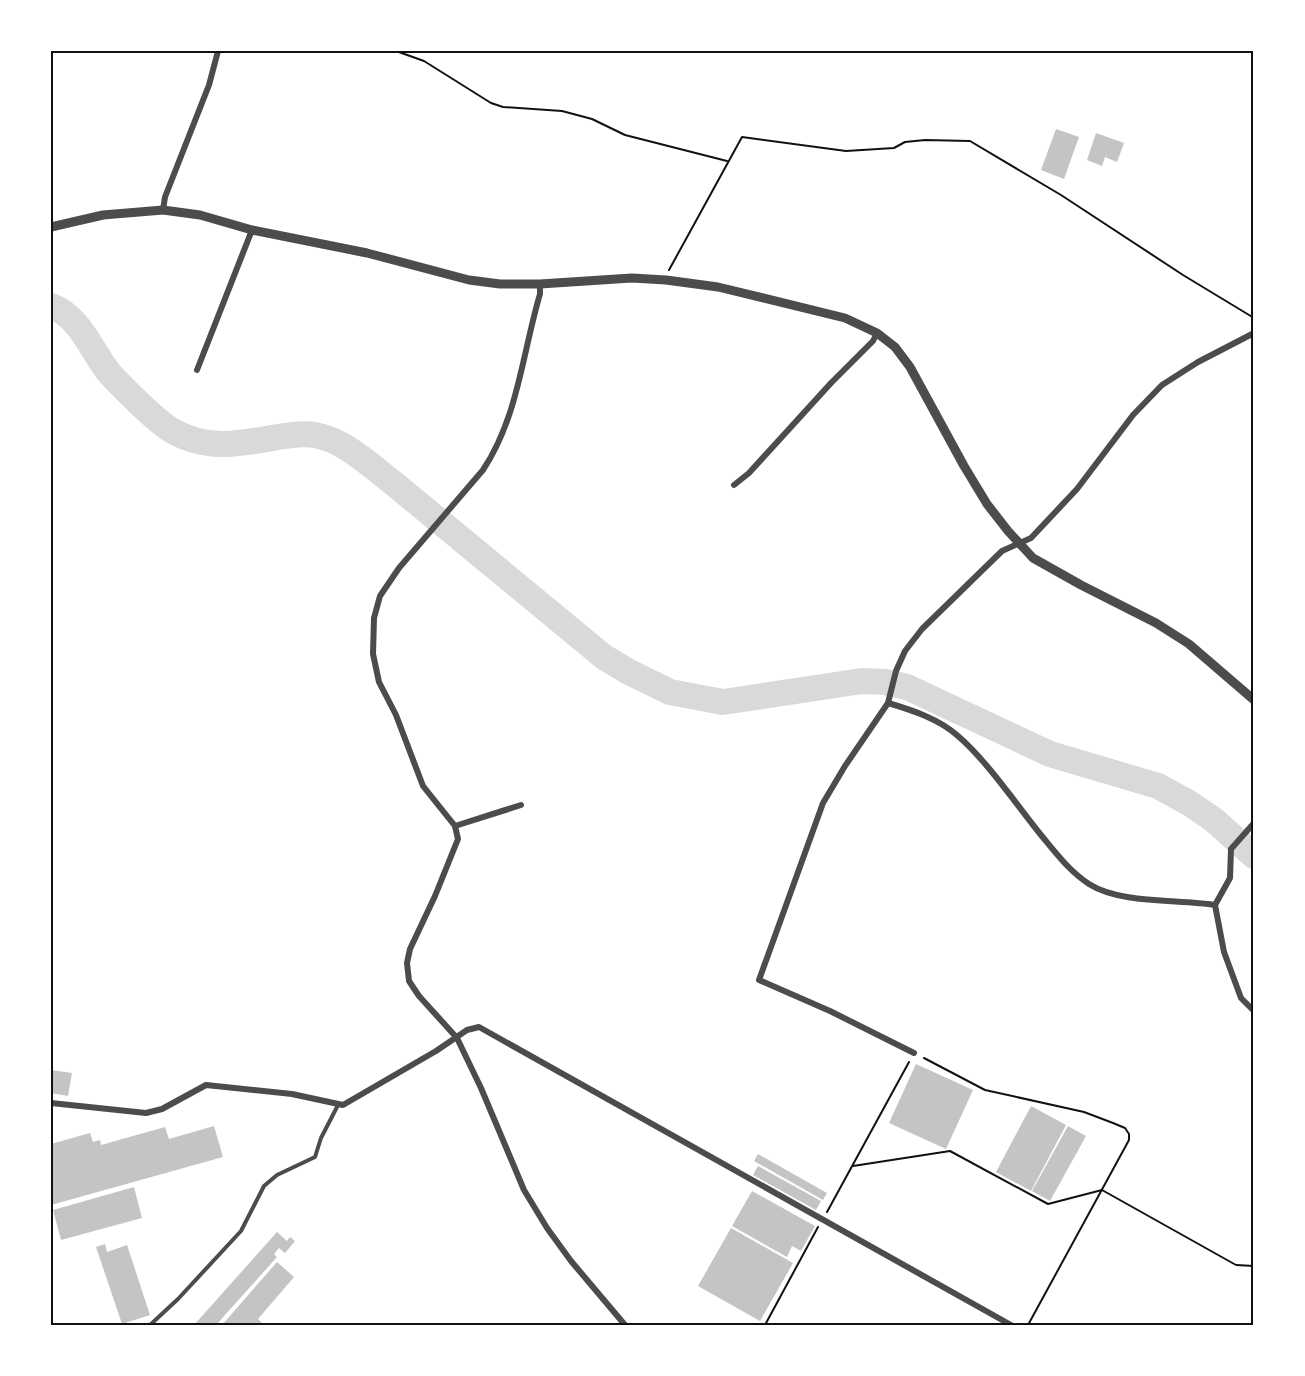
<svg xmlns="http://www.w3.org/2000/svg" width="1305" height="1376" font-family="Lato,sans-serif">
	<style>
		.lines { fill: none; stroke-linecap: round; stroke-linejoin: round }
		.river { stroke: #d9d9d9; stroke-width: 26 }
		.building { fill: #c4c4c4 }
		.path { stroke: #111; stroke-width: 2 }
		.service { stroke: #4c4c4c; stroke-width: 4 }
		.minor { stroke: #4c4c4c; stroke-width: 6 }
		.tertiary { stroke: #4c4c4c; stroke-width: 9 }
		.neatline { fill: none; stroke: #111; stroke-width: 2 }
	</style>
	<rect width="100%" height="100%" fill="#fff"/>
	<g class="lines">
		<!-- river -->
		<path class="river" d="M51,306C81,317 91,351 110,374C124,389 155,420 171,430C207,451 239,444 278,437C290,435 303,433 315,435C344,440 370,465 392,482L604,657L629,672L670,692L723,702L862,681L885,682L907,687L1050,754L1158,786L1189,803L1214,820L1254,856"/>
	</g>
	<!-- building -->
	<g class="building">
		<path d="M1056,129L1079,137L1064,179L1041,170Z"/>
		<path d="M1096,133L1124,143L1117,162L1105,157L1102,166L1087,160Z"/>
		<path d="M916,1064L973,1090L946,1149L889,1123Z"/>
		<path d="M51,1070L72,1073L68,1096L51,1093Z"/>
		<path d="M1031,1106L1066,1125L1031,1191L996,1172Z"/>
		<path d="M214,1126L223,1157L51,1205V1144L90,1133L93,1142L100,1140L101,1145L165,1127L169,1139Z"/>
		<path d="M1068,1126L1086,1136L1050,1201L1032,1191Z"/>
		<path d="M758,1154L827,1193L823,1200L754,1161Z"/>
		<path d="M758,1166L821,1201L816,1210L753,1175Z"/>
		<path d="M134,1187L142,1218L61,1240L53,1210Z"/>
		<path d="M752,1191L815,1226L801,1251L792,1246L787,1257L732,1226Z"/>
		<path d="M731,1228L793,1263L760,1321L698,1286Z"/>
		<path d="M277,1232L287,1241L290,1237L295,1241L285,1253L279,1248L274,1254L277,1257L216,1325H194Z"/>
		<path d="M105,1244L107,1252L127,1245L150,1315L122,1324L96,1247Z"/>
		<path d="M277,1262L294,1277L258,1319L264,1325H222Z"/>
	</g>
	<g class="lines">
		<!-- path -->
		<g class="path">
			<path d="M396,51L424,61L491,103L503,107L562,111L592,119L625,135L727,161"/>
			<path d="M669,270L742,137L846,151L894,148L905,142L925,140L970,141L1061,195L1183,275L1254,318"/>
			<path d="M924,1058L985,1090L1084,1112L1113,1123L1125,1128L1129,1134V1140L1028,1325"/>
			<path d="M853,1166L950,1151L1048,1204L1102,1190L1236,1265L1254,1266"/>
			<path d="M827,1212L909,1062"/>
			<path d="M765,1325L818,1227"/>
		</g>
		<!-- service -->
		<path class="service" d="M150,1325L178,1299L241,1231L264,1186L277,1175L315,1157L321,1138L338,1105"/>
		<!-- minor -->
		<g class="minor">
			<path d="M163,210L165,197L209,85L218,51"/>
			<path d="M540,284V294C522,355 518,417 483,470L399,568L380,596L374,618L373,654L379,682L396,715L423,786L455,826L458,839L435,896L410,949L407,963L409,981L419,996L457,1038L481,1088L524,1190L547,1228L571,1261L625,1325"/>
			<path d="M197,370L252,230"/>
			<path d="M734,485L749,473L831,383L873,341L877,333"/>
			<path d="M888,703C912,710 939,719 958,736C987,761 1016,804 1041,835C1055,852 1069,871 1089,884C1120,904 1178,899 1215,905"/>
			<path d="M1254,823L1231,849L1230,878L1215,905L1224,952L1241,998L1254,1011"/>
			<path d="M455,826L521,805"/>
			<path d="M914,1053L830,1011L759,980L823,803L845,766L888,703L896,671L905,651L922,629L1002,551L1031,538L1077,489L1133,415L1162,385L1198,362L1254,333"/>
			<path d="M51,1103L146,1113L162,1109L206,1085L292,1094L343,1105L436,1051L467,1030L479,1027L1011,1325"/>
		</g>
		<!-- tertiary -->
		<path class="tertiary" d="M51,227L103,215L163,210L200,215L252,230L367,253L469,280L500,284H540L632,278L666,280L718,287L845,318L877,333L895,347L910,367L964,466L987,504L1008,531L1033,558L1081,585L1156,623L1189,644L1254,700"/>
	</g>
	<!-- border -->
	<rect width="1305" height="1376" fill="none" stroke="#ffffff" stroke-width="105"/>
	<rect x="52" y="52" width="1200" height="1272" class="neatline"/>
</svg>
